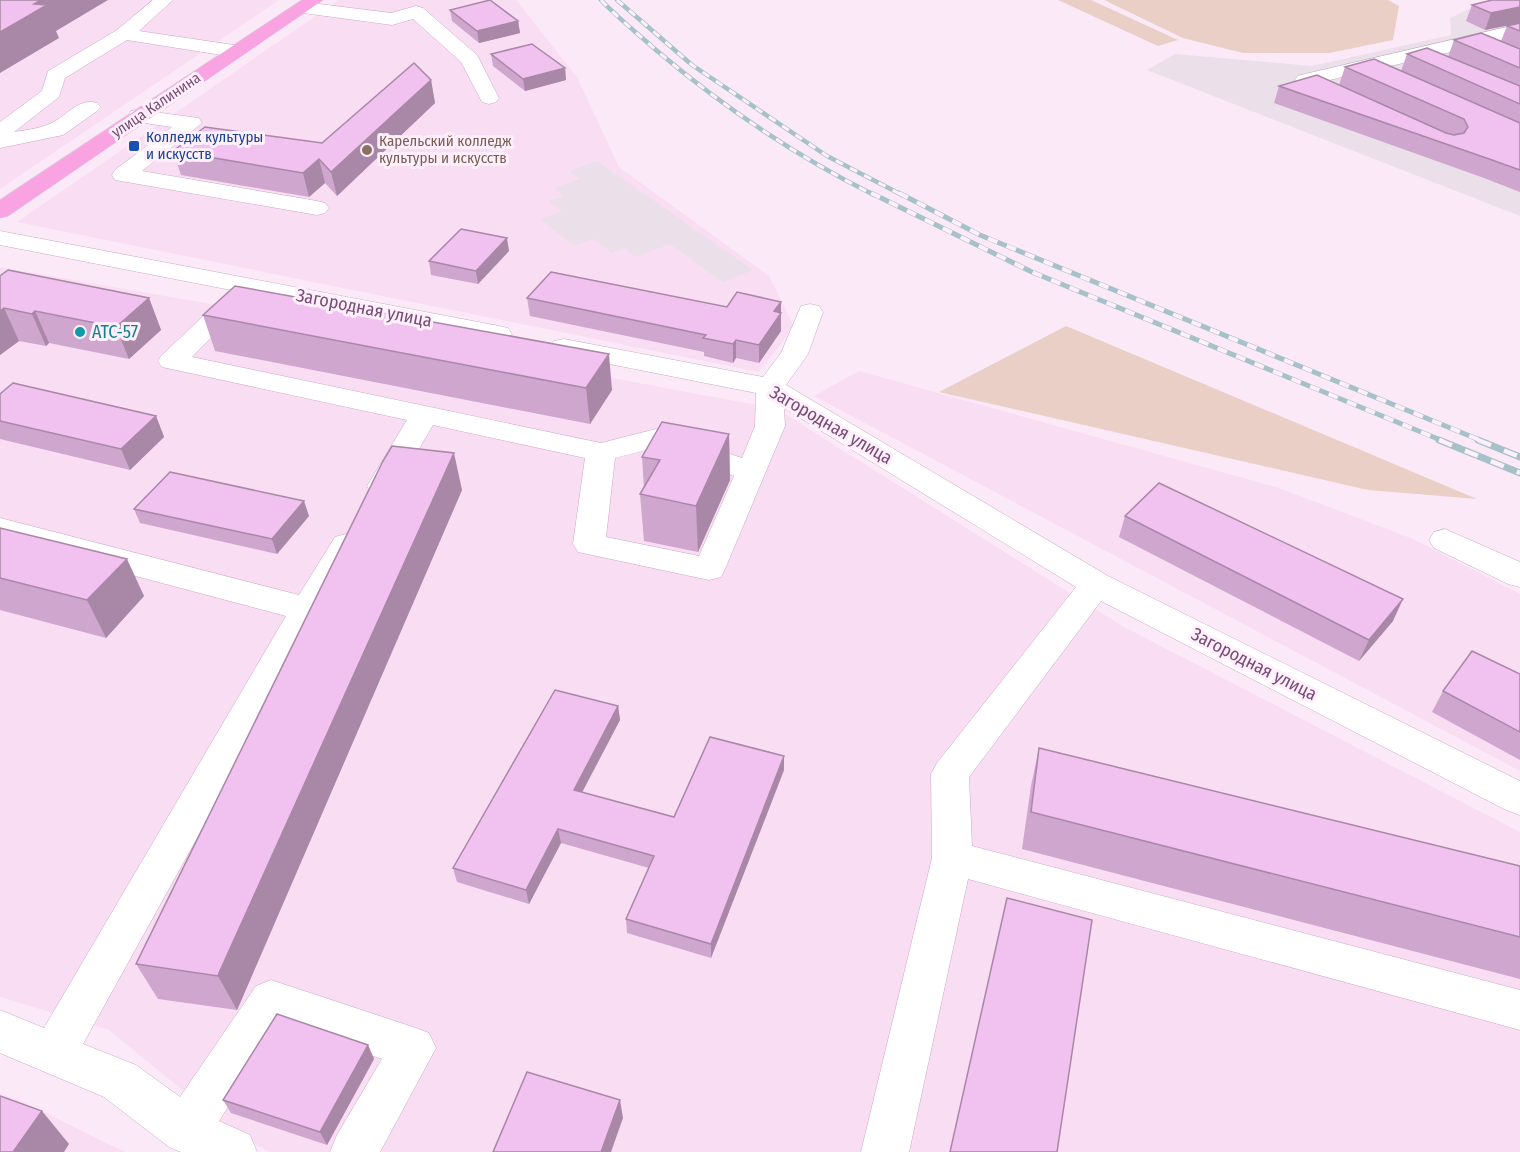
<svg xmlns="http://www.w3.org/2000/svg" width="1520" height="1152" font-family="'Fira Sans Condensed',sans-serif">
	<style>
		.residential { fill: #f9ddf3 }
		.industrial { fill: #ebdfea }
		.green { fill: #eacfc7 }
		.lines { fill: none; stroke-linecap: round; stroke-linejoin: round }
		.minor-casing { stroke: #caa9c8; stroke-width: 1 }
		.major-casing { stroke: #d6c9d6; stroke-width: 1 }
		.minor { fill: #fff; fill-rule: evenodd }
		.major { fill: #f9a3e2; fill-rule: evenodd }
		.rail-far2-casing { stroke: #a6c1c7; stroke-width: 4.5 }
		.rail-far1-casing { stroke: #a6c1c7; stroke-width: 5 }
		.rail-casing { stroke: #a6c1c7; stroke-width: 7 }
		.rail-far2 { stroke: #ffeffb; stroke-width: 3; stroke-dasharray: 8; stroke-linecap: butt }
		.rail-far1 { stroke: #ffeffb; stroke-width: 4; stroke-dasharray: 10; stroke-linecap: butt }
		.rail { stroke: #ffeffb; stroke-width: 4.5; stroke-dasharray: 14; stroke-linecap: butt }
		.wall { fill: #cfa6ce }
		.shaded-wall { fill: #a987a7 }
		.building { fill: #f1c1ef; stroke: #a987a7; stroke-width: 1.5 }
		.transit-dot { fill: #1a4fb4; stroke: #ffeffb; stroke-width: 2 }
		.education-dot { fill: #8d6e63; stroke: #ffeffb; stroke-width: 2 }
		.culture-dot { fill: #0f9aa8; stroke: #ffeffb; stroke-width: 2 }
		.labels { text-anchor: middle; dominant-baseline: central; stroke-width: 6; stroke-linejoin: round; paint-order: stroke }
		.far-street-label { font-size: 15px; fill: #774c77; stroke: #ffeffb }
		.far-transit-label { font-size: 15px; fill: #164399; stroke: #ffeffb; text-anchor: start }
		.far-education-label { font-size: 15px; fill: #785e54; stroke: #ffeffb; text-anchor: start }
		.street-label { font-size: 18px; fill: #774c77; stroke: #ffeffb }
		.culture-label { font-size: 18px; fill: #0d838f; stroke: #ffeffb; text-anchor: start }
	</style>
	<rect width="100%" height="100%" fill="#fce9f7"/>
	<!-- residential -->
	<g class="residential">
		<path d="M0,0H279L0,189Z"/>
		<path d="M339,0H516L577,77L619,167L769,276L794,327L759,372L17,222Z"/>
		<path d="M0,267L319,323L777,409L1124,627L1520,832V1152H270L236,1134L109,1030L0,997Z"/>
		<path d="M859,371L1279,488L1413,539L1520,594V771L814,396Z"/>
		<path d="M0,1093L27,1104L125,1152H0Z"/>
	</g>
	<!-- industrial -->
	<g class="industrial">
		<path d="M1488,0H1520V216L1147,70L1175,54L1312,66L1451,35L1450,18Z"/>
		<path d="M597,161L753,270L723,282L670,244L636,257L624,248L612,253L594,239L574,246L540,219L562,211L549,201L564,196L555,188L580,179L570,171Z"/>
	</g>
	<!-- green -->
	<g class="green">
		<path d="M1058,0H1091L1178,40L1158,46Z"/>
		<path d="M1104,0H1388L1399,6L1393,40L1329,53H1243L1183,38Z"/>
		<path d="M1066,326L1477,499L1368,490L939,392Z"/>
	</g>
	<g class="lines">
		<defs>
			<g id="minor">
				<path d="M153,0H173L139,31L234,45L241,47L244,51L241,55L234,57L127,40L65,78L59,97L14,132C25,130 37,129 47,125C65,119 77,97 97,103L101,107L97,111L63,135L0,148V122L42,91L48,71L117,30Z"/>
				<path d="M303,2L391,13L416,6L423,8L477,55L499,98L496,102L489,104L482,102L461,62L413,19L392,25L296,12L294,8L296,4Z"/>
				<path d="M1520,24V36L1325,81L1339,88L1342,92L1339,96L1332,98L1325,96L1298,84L1295,80L1298,76L1305,74Z"/>
				<path d="M139,110L191,117L199,118L202,123L142,171L317,201L325,203L329,208L325,213L317,215L115,180L112,175L115,170L172,127L131,121L128,116L131,111Z"/>
				<path d="M0,231L499,326L508,328L512,334L508,340L499,342L249,294L251,296L247,301L192,357L601,443L656,429L742,458L755,426L756,393L564,355L554,353L550,347L554,341L564,339L763,377L781,353L801,306L810,304L819,306L823,312L808,354L786,385L1108,576L1520,781V815L1506,810L1101,601L969,777L972,846L1520,990V1030L968,879L909,1152H861L932,858L931,774L937,763L1076,587L784,408L785,426L725,569L721,577L709,580L578,552L573,544L585,458L433,425L393,493L382,496L371,493L367,486L407,420L162,367L158,361L162,355L231,290L0,245ZM654,448L734,476L699,556L606,537L615,458Z"/>
				<path d="M0,518L299,595L335,537L346,534L357,537L362,545L322,612L83,1044L136,1065L180,1097L256,986L271,980L413,1027L429,1033L436,1048L380,1152H330L337,1135L382,1059L281,1024L219,1121L250,1135L257,1152H181L169,1147L104,1097L0,1053V1010L44,1028L286,616L0,540Z"/>
				<path d="M1445,529L1520,562V587L1508,584L1434,548L1429,540L1434,532Z"/>
			</g>
			<path id="major" d="M302,0H323L8,216L0,218V200Z"/>
		</defs>
		<!-- minor casing -->
		<use href="#minor" class="minor-casing"/>
		<!-- major casing -->
		<use href="#major" class="major-casing"/>
		<!-- minor -->
		<use href="#minor" class="minor"/>
		<!-- major -->
		<use href="#major" class="major"/>
		<defs>
			<g id="rail-far2">
				<path d="M601,0C618,18 637,33 656,50C722,106 796,156 874,195"/>
				<path d="M617,0L692,65L827,156L902,195"/>
			</g>
			<g id="rail-far1">
				<path d="M871,193L1032,272L1443,441"/>
				<path d="M899,193L980,235L1482,441"/>
			</g>
			<g id="rail">
				<path d="M1439,440L1520,473"/>
				<path d="M1478,440L1520,457"/>
			</g>
		</defs>
		<!-- rail-far2 casing -->
		<use href="#rail-far2" class="rail-far2-casing"/>
		<!-- rail-far1 casing -->
		<use href="#rail-far1" class="rail-far1-casing"/>
		<!-- rail casing -->
		<use href="#rail" class="rail-casing"/>
		<!-- rail-far2 -->
		<use href="#rail-far2" class="rail-far2"/>
		<!-- rail-far1 -->
		<use href="#rail-far1" class="rail-far1"/>
		<!-- rail -->
		<use href="#rail" class="rail"/>
	</g>
	<!-- wall -->
	<g class="wall">
		<path d="M1520,0V192L1484,178L1274,103L1279,86L1339,85L1345,67L1401,71L1407,54L1448,57L1454,40L1501,41L1507,26L1519,23L1485,30L1466,21L1472,5Z"/>
		<path d="M450,10L518,21L520,33L479,43L452,21Z"/>
		<path d="M491,54L565,68L566,80L525,91L493,66Z"/>
		<path d="M431,80L435,103L337,196L325,183L309,197L181,175L173,151L322,143Z"/>
		<path d="M509,251L478,284L431,275L429,261Z"/>
		<path d="M0,276L149,298L161,330L129,359L49,343L46,346L19,341L0,355Z"/>
		<path d="M527,298L727,307L781,302V331L759,363L736,358L733,363L704,356V352L530,316Z"/>
		<path d="M203,315L612,390L590,424L215,351Z"/>
		<path d="M0,394L156,416L164,437L130,470L0,439Z"/>
		<path d="M729,434L730,480L698,552L644,541L640,494L644,488L642,457Z"/>
		<path d="M462,490L238,1008L237,1010L158,999L136,964Z"/>
		<path d="M134,509L309,516L277,554L140,523Z"/>
		<path d="M1125,516L1393,621L1359,661L1119,537Z"/>
		<path d="M0,528L144,596L106,638L0,610Z"/>
		<path d="M1520,674V760L1432,712L1443,691Z"/>
		<path d="M618,706L620,720L582,792L674,817L784,770L711,958L627,933L626,919L649,868L561,843L529,904L457,882L453,868Z"/>
		<path d="M1039,748L1520,866V979L1022,849L1031,786Z"/>
		<path d="M368,1045L374,1059L327,1145L231,1113L223,1100Z"/>
	</g>
	<!-- shaded-wall -->
	<g class="shaded-wall">
		<path d="M41,0H108L56,31L59,38L0,73V32L34,4Z"/>
		<path d="M1520,7V23L1485,30L1491,13Z"/>
		<path d="M518,21L520,33L479,43L477,31Z"/>
		<path d="M565,68L566,80L525,91L523,79Z"/>
		<path d="M431,80L435,103L337,196L331,172Z"/>
		<path d="M319,159L325,183L309,197L303,173Z"/>
		<path d="M507,238L509,251L478,284L476,271Z"/>
		<path d="M149,298L161,330L129,359L116,327Z"/>
		<path d="M781,302V331L759,363V345L774,311Z"/>
		<path d="M4,308L19,341L0,355V311Z"/>
		<path d="M35,311L49,343L46,346L32,314Z"/>
		<path d="M736,340V358L733,363V344Z"/>
		<path d="M609,354L612,390L590,424L586,388Z"/>
		<path d="M156,416L164,437L130,470L121,449Z"/>
		<path d="M729,434L730,480L698,552L696,506Z"/>
		<path d="M454,453L462,490L237,1010L218,976Z"/>
		<path d="M304,501L309,516L277,554L272,539Z"/>
		<path d="M127,559L144,596L106,638L87,600Z"/>
		<path d="M1403,599L1393,621L1359,661L1369,640Z"/>
		<path d="M618,706L620,720L576,804L574,790Z"/>
		<path d="M784,756V770L711,958V944Z"/>
		<path d="M558,829L561,843L529,904L526,890Z"/>
		<path d="M368,1045L374,1059L327,1145L320,1132Z"/>
		<path d="M620,1100L623,1118L611,1152H601Z"/>
		<path d="M42,1111L69,1144L64,1152H13Z"/>
	</g>
	<!-- building -->
	<g class="building">
		<path d="M0,0H41L34,4L47,5L0,32Z"/>
		<path d="M490,0L518,21L477,31L450,10Z"/>
		<path d="M1492,0H1520V7L1491,13L1472,5Z"/>
		<path d="M1520,23V31L1507,26Z"/>
		<path d="M1481,33L1520,49V68L1454,40Z"/>
		<path d="M532,44L565,68L523,79L491,54Z"/>
		<path d="M1427,48L1520,86V104L1407,54Z"/>
		<path d="M1374,59L1520,123V170L1492,160L1279,86L1317,75L1446,133L1454,135L1464,133L1468,127L1464,119L1345,67Z"/>
		<path d="M414,63L431,80L331,172L319,159L303,173L173,151L205,127L322,143Z"/>
		<path d="M461,229L507,238L476,271L429,261Z"/>
		<path d="M8,270L149,298L116,327L35,311L32,314L4,308L0,311V276Z"/>
		<path d="M551,272L727,307L737,292L781,302L774,311L781,313L759,345L736,340L733,344L703,338L706,335L527,298Z"/>
		<path d="M235,286L609,354L586,388L203,315Z"/>
		<path d="M13,383L156,416L121,449L0,421V394Z"/>
		<path d="M662,422L729,434L696,506L640,494L660,460L642,457Z"/>
		<path d="M392,446L454,453L219,973L218,976L136,964L383,461Z"/>
		<path d="M170,472L304,501L272,539L134,509Z"/>
		<path d="M1159,483L1403,599L1369,640L1125,516Z"/>
		<path d="M0,528L127,559L87,600L0,578Z"/>
		<path d="M1472,651L1520,674V732L1443,691Z"/>
		<path d="M555,690L618,706L574,790L674,817L710,737L784,756L711,944L626,919L654,856L558,829L526,890L453,868Z"/>
		<path d="M1039,748L1520,866V937L1031,812Z"/>
		<path d="M1007,898L1092,920L1057,1152H950Z"/>
		<path d="M277,1014L368,1045L320,1132L223,1100Z"/>
		<path d="M527,1072L620,1100L601,1152H493Z"/>
		<path d="M0,1096L42,1111L13,1152H0Z"/>
	</g>
	<!-- markers -->
	<rect class="transit-dot" x="128" y="140" width="12" height="12" rx="3"/>
	<circle class="education-dot" cx="367" cy="150" r="6"/>
	<circle class="culture-dot" cx="80" cy="332" r="6"/>
	<g class="labels">
		<!-- far-street labels -->
		<g class="far-street-label">
			<text transform="translate(156 105) rotate(-34)">улица Калинина</text>
		</g>
		<!-- far-transit labels -->
		<g class="far-transit-label">
			<text x="146" y="137">Колледж культуры<tspan x="146" dy="17">и искусств</tspan></text>
		</g>
		<!-- far-education labels -->
		<g class="far-education-label">
			<text x="379" y="141">Карельский колледж<tspan x="379" dy="17">культуры и искусств</tspan></text>
		</g>
		<!-- street labels -->
		<g class="street-label">
			<text transform="translate(364 308) rotate(11)">Загородная улица</text>
			<text transform="translate(831 425) rotate(30)">Загородная улица</text>
			<text transform="translate(1254 664) rotate(27)">Загородная улица</text>
		</g>
		<!-- culture labels -->
		<g class="culture-label">
			<text x="92" y="332">АТС-57</text>
		</g>
	</g>
</svg>
